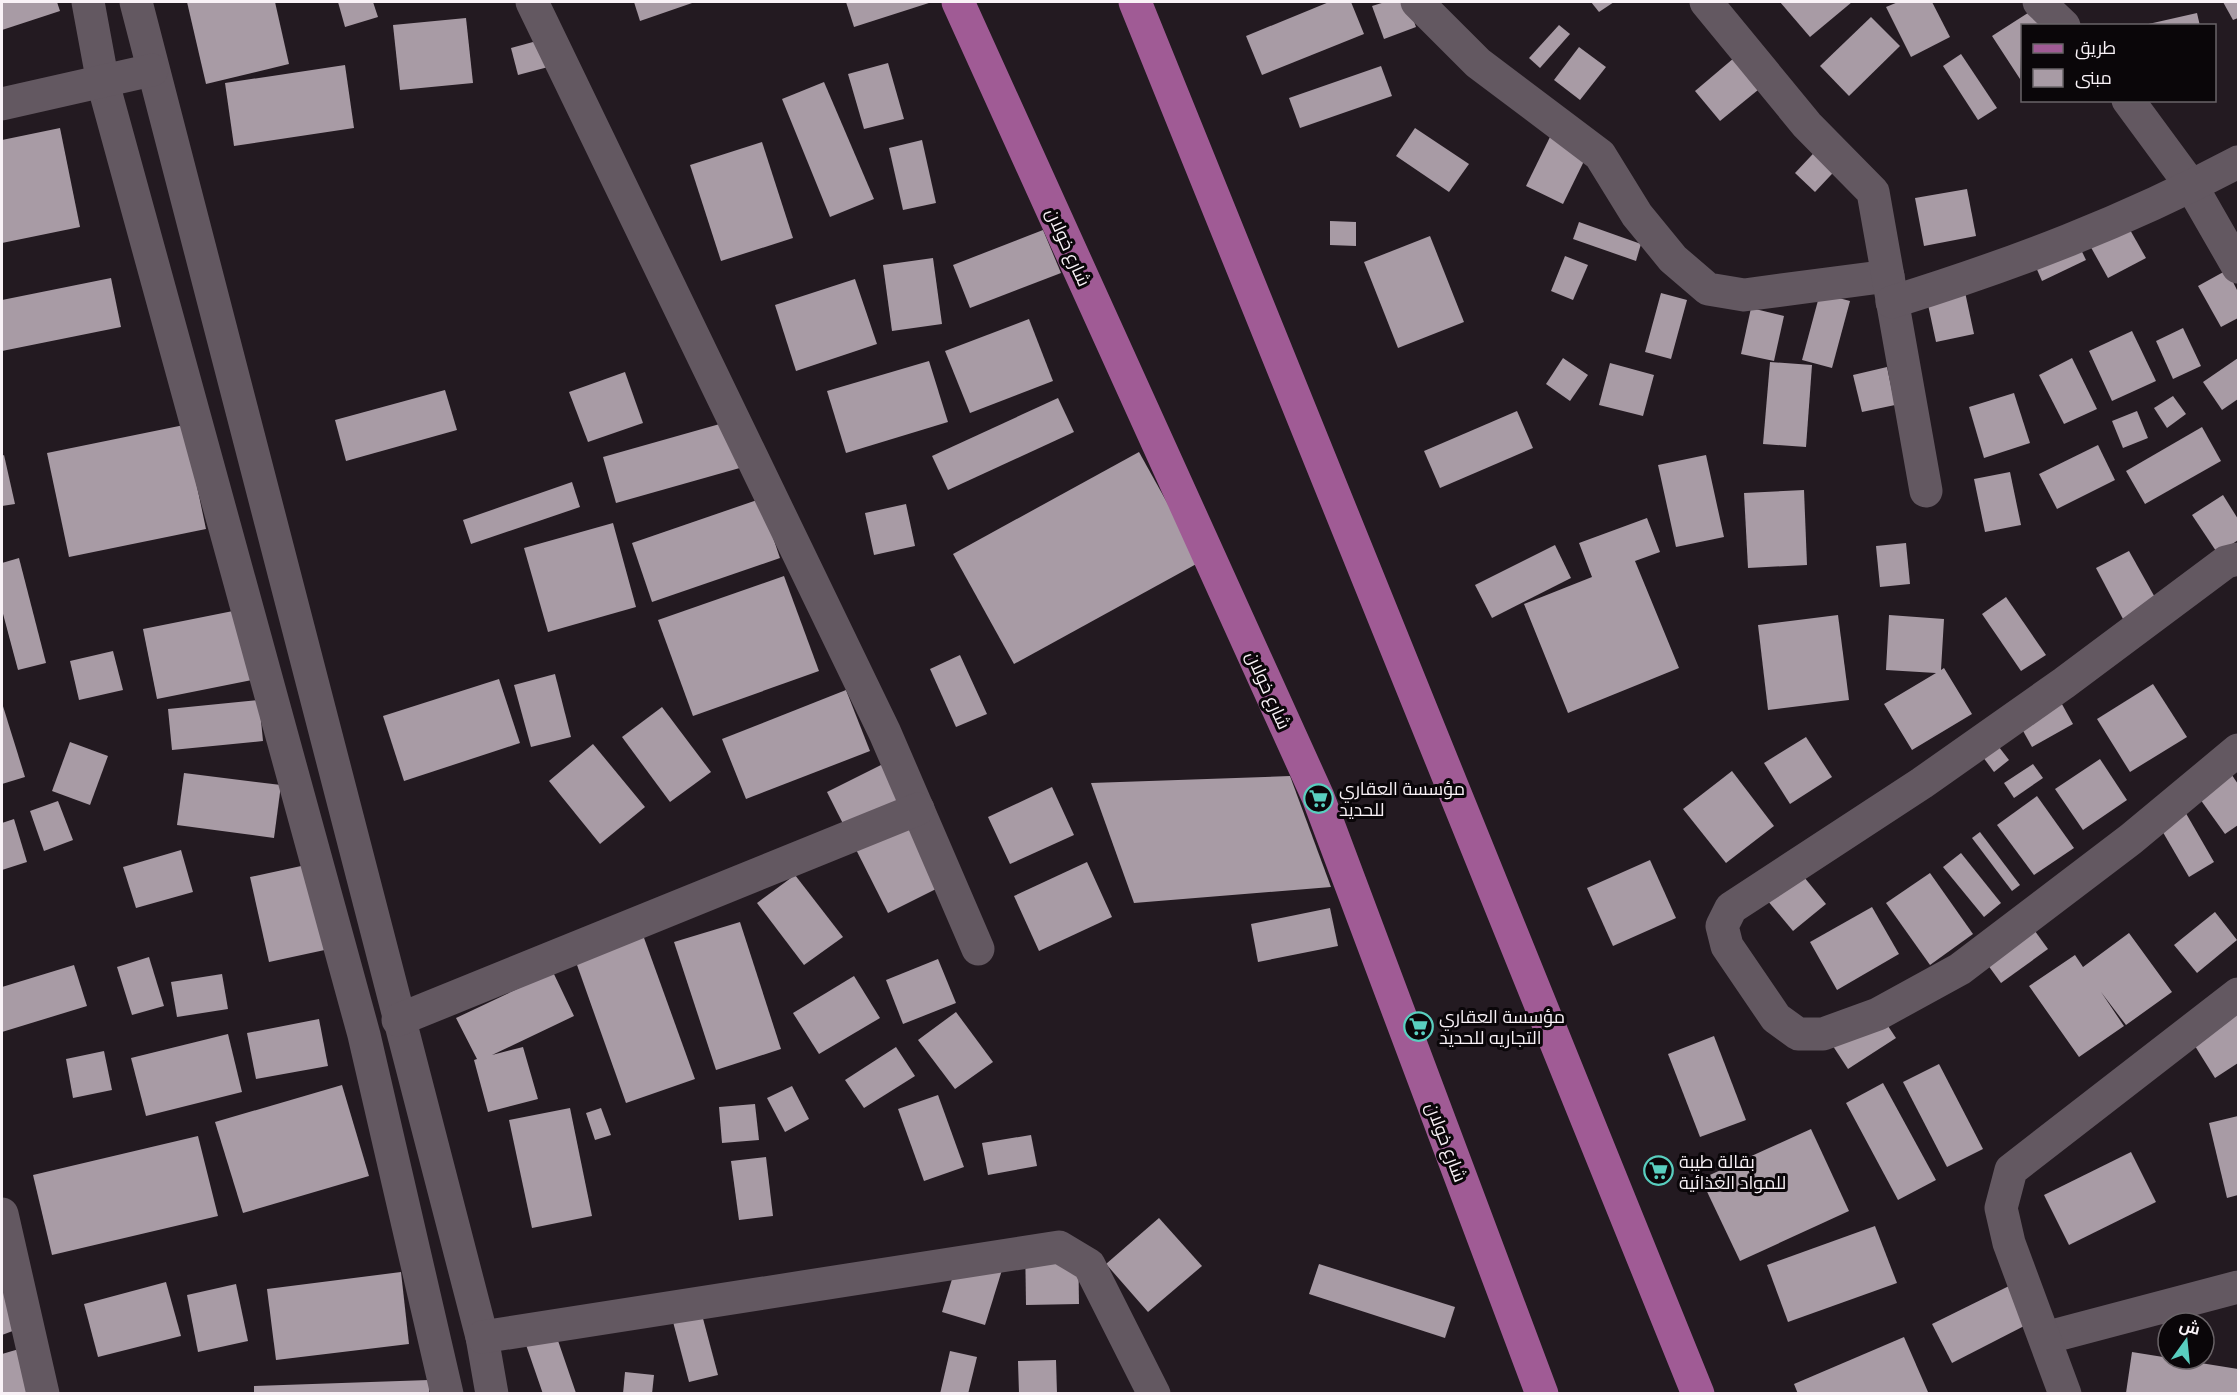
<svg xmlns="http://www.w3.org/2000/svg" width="2240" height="1395" font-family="'Playfair Display',Cairo,serif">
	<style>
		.building { fill: #a89ba5 }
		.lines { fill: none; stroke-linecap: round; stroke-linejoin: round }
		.street { stroke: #635861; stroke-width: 33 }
		.primary { stroke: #a05b95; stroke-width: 33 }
		.labels { text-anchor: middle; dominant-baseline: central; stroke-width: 6; stroke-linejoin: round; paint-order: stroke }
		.street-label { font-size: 18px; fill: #f9f2f7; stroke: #0a0609 }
		.poi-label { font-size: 18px; fill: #f9f2f7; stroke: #0a0609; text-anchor: start }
	</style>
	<rect width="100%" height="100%" fill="#231a21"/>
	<!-- building -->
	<g class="building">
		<path d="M2,2H57L60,11L2,30Z"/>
		<path d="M187,2H275L289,64L206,84Z"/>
		<path d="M338,2H373L378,17L345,27Z"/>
		<path d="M634,2H695L640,21Z"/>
		<path d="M846,2H932L854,27Z"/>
		<path d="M1329,2H1351L1364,34L1262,75L1246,36Z"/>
		<path d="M1385,2H1407L1416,27L1384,39L1372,6Z"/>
		<path d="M1591,2H1614L1599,12Z"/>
		<path d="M1780,2H1852L1810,37Z"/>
		<path d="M1898,2H1932L1950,37L1911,57L1886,7Z"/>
		<path d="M2223,2H2238V18L2233,20Z"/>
		<path d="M2031,11L2040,26H2022L2020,79L1992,36Z"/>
		<path d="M2197,13L2200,26H2144V25Z"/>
		<path d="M1871,17L1900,46L1849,96L1820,66Z"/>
		<path d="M466,18L473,83L400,90L393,25Z"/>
		<path d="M1559,25L1570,34L1540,68L1529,58Z"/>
		<path d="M544,39L552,66L518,75L511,48Z"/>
		<path d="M1754,41L1780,72L1720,121L1695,91Z"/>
		<path d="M1579,47L1606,67L1580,100L1554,80Z"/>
		<path d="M1961,54L1997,108L1978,120L1943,66Z"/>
		<path d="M888,63L904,119L864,129L848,74Z"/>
		<path d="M345,65L354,128L234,146L225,83Z"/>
		<path d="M1381,66L1392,96L1300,128L1289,98Z"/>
		<path d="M824,82L874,199L830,217L782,99Z"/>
		<path d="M60,128L80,227L2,243V140Z"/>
		<path d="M1415,128L1469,164L1449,192L1396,156Z"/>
		<path d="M1550,137L1587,155L1563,204L1526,186Z"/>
		<path d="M922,140L936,203L903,210L889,148Z"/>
		<path d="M1825,141L1845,160L1815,192L1795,173Z"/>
		<path d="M762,142L793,238L721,261L690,165Z"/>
		<path d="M1967,189L1976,236L1924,246L1915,198Z"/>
		<path d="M1330,221L1356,222V246L1330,245Z"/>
		<path d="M2125,221L2146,258L2108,278L2088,242Z"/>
		<path d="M1579,222L1641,244L1636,261L1573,239Z"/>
		<path d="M1043,230L1061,273L970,308L953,265Z"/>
		<path d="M2074,235L2086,260L2042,281L2031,256Z"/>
		<path d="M1430,236L1464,322L1398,348L1364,262Z"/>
		<path d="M1565,256L1588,265L1573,300L1551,291Z"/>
		<path d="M933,258L942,324L892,331L883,265Z"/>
		<path d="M2227,270L2238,292V318L2221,327L2198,286Z"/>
		<path d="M111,278L121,327L2,351V300Z"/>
		<path d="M1962,278L1974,334L1936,342L1924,286Z"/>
		<path d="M855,279L877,344L796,371L775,305Z"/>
		<path d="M1661,293L1687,300L1671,359L1645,352Z"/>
		<path d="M1820,293L1850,301L1832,368L1802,360Z"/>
		<path d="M1751,308L1784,316L1774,361L1741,354Z"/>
		<path d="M1029,319L1053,381L970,413L945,351Z"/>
		<path d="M2183,328L2201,366L2173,379L2156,341Z"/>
		<path d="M2132,331L2156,381L2112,401L2089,351Z"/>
		<path d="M1563,358L1588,375L1570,401L1546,384Z"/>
		<path d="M2072,358L2097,409L2064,424L2039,375Z"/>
		<path d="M2238,358V399L2222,410L2203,382Z"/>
		<path d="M929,361L948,422L846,453L827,391Z"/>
		<path d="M1770,362L1812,365L1806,447L1763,444Z"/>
		<path d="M1610,363L1654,375L1643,416L1599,405Z"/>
		<path d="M1887,367L1895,405L1862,412L1853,375Z"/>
		<path d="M625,372L643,423L588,442L569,392Z"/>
		<path d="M445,390L457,430L346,461L335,420Z"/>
		<path d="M2014,393L2030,443L1984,458L1969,407Z"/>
		<path d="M2173,396L2186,414L2167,428L2154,408Z"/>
		<path d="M1058,398L1074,432L948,490L932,456Z"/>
		<path d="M1517,411L1533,448L1440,488L1424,451Z"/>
		<path d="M2137,411L2148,438L2123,448L2112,421Z"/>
		<path d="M748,416L761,462L616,503L603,457Z"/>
		<path d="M184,425L206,529L69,557L47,453Z"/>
		<path d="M2202,427L2221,461L2145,504L2126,471Z"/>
		<path d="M2098,445L2115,480L2057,509L2039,474Z"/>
		<path d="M1139,452L1200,562L1014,664L953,554Z"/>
		<path d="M4,455L15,504L2,506V456Z"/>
		<path d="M1706,455L1724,537L1676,547L1658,465Z"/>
		<path d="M2010,472L2021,525L1985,532L1974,479Z"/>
		<path d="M572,482L580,507L471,544L463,520Z"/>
		<path d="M1804,490L1807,565L1748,568L1744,493Z"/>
		<path d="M2223,495L2238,519V540L2218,554L2192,515Z"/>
		<path d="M760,499L780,558L652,602L632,543Z"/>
		<path d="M906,504L915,546L874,555L865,513Z"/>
		<path d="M1647,518L1660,552L1635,561L1679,668L1568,713L1524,604L1592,577L1579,543Z"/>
		<path d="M613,523L636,607L548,632L524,548Z"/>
		<path d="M1906,543L1910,584L1880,587L1876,546Z"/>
		<path d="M1555,545L1571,578L1492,618L1475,585Z"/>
		<path d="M2129,551L2157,601L2123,619L2096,568Z"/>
		<path d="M19,558L46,663L18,670L2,610V563Z"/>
		<path d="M784,576L819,671L693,716L658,620Z"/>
		<path d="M2006,597L2046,655L2021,671L1982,614Z"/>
		<path d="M238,610L252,680L157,699L143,629Z"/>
		<path d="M1838,615L1849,700L1768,710L1758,625Z"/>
		<path d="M1889,615L1944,619L1941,670L1944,668L1972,714L1912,750L1884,704L1936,673L1886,670Z"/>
		<path d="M113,651L123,690L79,700L70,661Z"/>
		<path d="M960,655L987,714L956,727L930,669Z"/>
		<path d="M555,674L571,737L531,747L514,685Z"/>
		<path d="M499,679L520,743L404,781L383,716Z"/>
		<path d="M2153,684L2187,737L2130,772L2097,719Z"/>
		<path d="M846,690L870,751L746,799L722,739Z"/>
		<path d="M2058,697L2073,724L2032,747L2017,720Z"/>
		<path d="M259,700L263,741L172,750L168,709Z"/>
		<path d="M2,703L25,777L2,784Z"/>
		<path d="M662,707L711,772L670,802L622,737Z"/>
		<path d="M1806,737L1832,777L1790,804L1764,763Z"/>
		<path d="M1992,738L2009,760L1994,772L1977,749Z"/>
		<path d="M70,742L108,756L90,805L52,791Z"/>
		<path d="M593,744L645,807L600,844L549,781Z"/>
		<path d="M899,756L960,877L888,913L827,792Z"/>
		<path d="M2100,759L2127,800L2083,830L2055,789Z"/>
		<path d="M2223,762L2238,784V825L2225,834L2190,785Z"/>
		<path d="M2033,764L2043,778L2014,798L2004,783Z"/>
		<path d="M1732,771L1774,826L1726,863L1683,809Z"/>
		<path d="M184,773L281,785L274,838L177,825Z"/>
		<path d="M1290,776L1331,887L1134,903L1091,783Z"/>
		<path d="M1052,787L1074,835L1010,864L988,817Z"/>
		<path d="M2037,796L2074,848L2034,875L1997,825Z"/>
		<path d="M2176,796L2214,862L2189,877L2150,810Z"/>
		<path d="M58,801L73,840L44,851L30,811Z"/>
		<path d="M14,819L27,862L2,870V823Z"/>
		<path d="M1980,832L2020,885L2012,891L1972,838Z"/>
		<path d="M181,850L193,892L136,908L123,867Z"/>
		<path d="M1961,853L2001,903L1984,917L1943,867Z"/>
		<path d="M1650,860L1676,918L1613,946L1587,888Z"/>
		<path d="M1791,861L1826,904L1793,931L1757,888Z"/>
		<path d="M1087,862L1112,917L1039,951L1014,896Z"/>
		<path d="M315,863L334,948L269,962L250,877Z"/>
		<path d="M1930,873L1973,934L1930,965L1886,903Z"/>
		<path d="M795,875L843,937L804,965L757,903Z"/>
		<path d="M1872,907L1899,954L1837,990L1810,942Z"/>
		<path d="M1330,908L1338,946L1258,962L1251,924Z"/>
		<path d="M2215,912L2237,940L2197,973L2174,945Z"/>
		<path d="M740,922L781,1049L716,1070L674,942Z"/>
		<path d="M2029,923L2048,949L2001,983L1982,957Z"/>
		<path d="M639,924L695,1079L626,1103L571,948Z"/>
		<path d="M2129,933L2172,992L2126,1025L2101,992L2124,1026L2079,1057L2029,986L2075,955L2083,967Z"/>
		<path d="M149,957L164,1006L132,1015L117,967Z"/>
		<path d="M938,959L956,1003L903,1024L886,980Z"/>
		<path d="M74,965L87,1006L2,1032V987Z"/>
		<path d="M553,972L574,1016L492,1055L523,1047L538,1099L488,1112L474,1060L477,1059L456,1018Z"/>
		<path d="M222,974L228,1009L177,1017L171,982Z"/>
		<path d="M854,976L880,1018L819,1054L793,1013Z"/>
		<path d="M1874,1005L1896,1038L1848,1069L1827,1037Z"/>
		<path d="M2238,1008V1063L2215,1078L2190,1038Z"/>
		<path d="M956,1012L993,1062L955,1089L918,1040Z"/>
		<path d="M319,1019L328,1066L256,1079L247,1033Z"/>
		<path d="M228,1034L242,1092L146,1116L131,1058Z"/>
		<path d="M1714,1036L1746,1120L1700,1137L1668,1054Z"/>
		<path d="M896,1047L915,1076L864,1108L845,1080Z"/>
		<path d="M104,1051L112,1090L73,1098L66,1059Z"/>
		<path d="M1939,1064L1983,1149L1947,1167L1903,1082Z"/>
		<path d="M1883,1083L1936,1180L1898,1200L1846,1103Z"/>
		<path d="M342,1085L369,1176L243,1213L215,1122Z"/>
		<path d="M792,1086L809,1119L785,1132L767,1098Z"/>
		<path d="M938,1095L964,1167L924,1181L898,1109Z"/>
		<path d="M755,1104L759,1140L722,1143L719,1107Z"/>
		<path d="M570,1108L592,1216L532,1228L509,1120Z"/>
		<path d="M601,1108L611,1135L595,1140L586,1113Z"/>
		<path d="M2238,1116V1195L2227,1198L2209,1123Z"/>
		<path d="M1811,1129L1849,1211L1740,1261L1701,1179Z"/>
		<path d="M1031,1135L1037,1166L988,1175L982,1143Z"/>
		<path d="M198,1136L218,1216L52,1255L33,1175Z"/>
		<path d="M2131,1152L2156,1202L2069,1245L2044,1195Z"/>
		<path d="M766,1157L773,1216L739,1220L731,1161Z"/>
		<path d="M1159,1218L1202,1266L1148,1312L1106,1264Z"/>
		<path d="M1875,1226L1897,1283L1788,1322L1767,1265Z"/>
		<path d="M1078,1239L1079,1304L1026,1305L1025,1240Z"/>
		<path d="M959,1256L1002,1270L985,1325L942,1312Z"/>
		<path d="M1319,1264L1455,1307L1445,1338L1309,1294Z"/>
		<path d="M401,1272L409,1344L276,1360L267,1289Z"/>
		<path d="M2,1282L18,1329L2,1335Z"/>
		<path d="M166,1282L181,1336L98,1357L84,1304Z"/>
		<path d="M236,1284L248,1341L198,1352L187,1295Z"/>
		<path d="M2009,1286L2028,1324L1952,1363L1932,1324Z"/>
		<path d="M701,1311L718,1375L689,1382L672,1318Z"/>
		<path d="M555,1332L576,1393L573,1394H543L525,1342Z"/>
		<path d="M1904,1337L1928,1392L1798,1394L1794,1384Z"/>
		<path d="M19,1349L28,1394H2V1354Z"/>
		<path d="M950,1351L977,1357L968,1394H940Z"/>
		<path d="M2132,1352L2238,1369V1394L2126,1393Z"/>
		<path d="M1056,1360L1057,1394H1019L1018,1361Z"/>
		<path d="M625,1372L654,1375L652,1394H623Z"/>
		<path d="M429,1380V1394H254V1386Z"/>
	</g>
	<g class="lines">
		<!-- street -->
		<g class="street">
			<path d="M88,2L103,83L364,1035L447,1394"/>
			<path d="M136,2L482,1337L492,1394"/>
			<path d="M532,2L885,733L978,949"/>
			<path d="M1417,2L1478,63L1600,155L1637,215L1673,259L1708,289L1744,295L1888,276"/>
			<path d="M1706,2L1807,125L1873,192L1926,491"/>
			<path d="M2039,2L2064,26"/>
			<path d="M2128,100L2192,187L2238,267"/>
			<path d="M2,104L152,70"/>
			<path d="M1892,302C2014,264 2125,222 2238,162"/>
			<path d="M2238,559L2226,562L2064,683L1922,783L1731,908L1722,926L1727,946L1776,1018L1798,1034H1823L1878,1014L1960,969L2131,839L2238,750"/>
			<path d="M398,1020L918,809"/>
			<path d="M2,1214L43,1394"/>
			<path d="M482,1337L1059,1247L1089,1265L1154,1394"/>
			<path d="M2045,1338L2238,1287"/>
			<path d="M2065,1394L2009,1243L2001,1208L2011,1170L2238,994"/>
		</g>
		<!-- primary -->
		<g class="primary">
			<path d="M958,2L1318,797L1542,1394"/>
			<path d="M1135,2L1698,1394"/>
		</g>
	</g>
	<!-- icons -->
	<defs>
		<symbol id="supermarket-ring" viewBox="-11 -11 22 22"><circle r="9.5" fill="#0a0609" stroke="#59cebf" stroke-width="1.5"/><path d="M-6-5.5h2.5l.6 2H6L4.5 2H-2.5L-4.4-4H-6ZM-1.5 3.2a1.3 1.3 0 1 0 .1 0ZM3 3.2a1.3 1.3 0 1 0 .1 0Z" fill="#59cebf"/></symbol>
	</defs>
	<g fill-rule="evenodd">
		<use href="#supermarket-ring" x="1302" y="782" width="33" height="33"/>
		<use href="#supermarket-ring" x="1402" y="1010" width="33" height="33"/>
		<use href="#supermarket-ring" x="1642" y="1154" width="33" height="33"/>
	</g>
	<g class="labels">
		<!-- street labels -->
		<g class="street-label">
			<text transform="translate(1069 247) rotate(66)">شارع خولان</text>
			<text transform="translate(1269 690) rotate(66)">شارع خولان</text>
			<text transform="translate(1447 1142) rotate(69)">شارع خولان</text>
		</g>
		<!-- poi labels -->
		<g class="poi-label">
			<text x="1339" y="788">مؤسسة العقاري<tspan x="1339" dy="21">للحديد</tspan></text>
			<text x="1439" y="1016">مؤسسة العقاري<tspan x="1439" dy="21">التجاريه للحديد</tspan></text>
			<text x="1679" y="1161">بقالة طيبة<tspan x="1679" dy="21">للمواد الغذائية</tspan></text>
		</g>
	</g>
	<!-- border -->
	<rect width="2240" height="1395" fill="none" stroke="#f9f2f7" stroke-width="6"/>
	<!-- legend -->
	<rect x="2021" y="24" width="195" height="78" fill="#0a0609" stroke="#6a6468" stroke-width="1.5"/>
	<rect x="2033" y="44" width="30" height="9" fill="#a05b95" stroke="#6a6468" stroke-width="1.5"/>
	<text x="2075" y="54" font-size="18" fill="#f9f2f7">طريق</text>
	<rect x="2033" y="69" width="30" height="18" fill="#a89ba5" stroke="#6a6468" stroke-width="1.5"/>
	<text x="2075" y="84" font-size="18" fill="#f9f2f7">مبنى</text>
	<!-- north arrow -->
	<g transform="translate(2186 1341) rotate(15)"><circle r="28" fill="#0a0609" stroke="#6a6468" stroke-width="1.5"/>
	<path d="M0-4.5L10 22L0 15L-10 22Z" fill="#59cebf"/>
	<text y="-9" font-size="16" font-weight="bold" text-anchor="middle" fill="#f9f2f7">ش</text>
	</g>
</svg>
